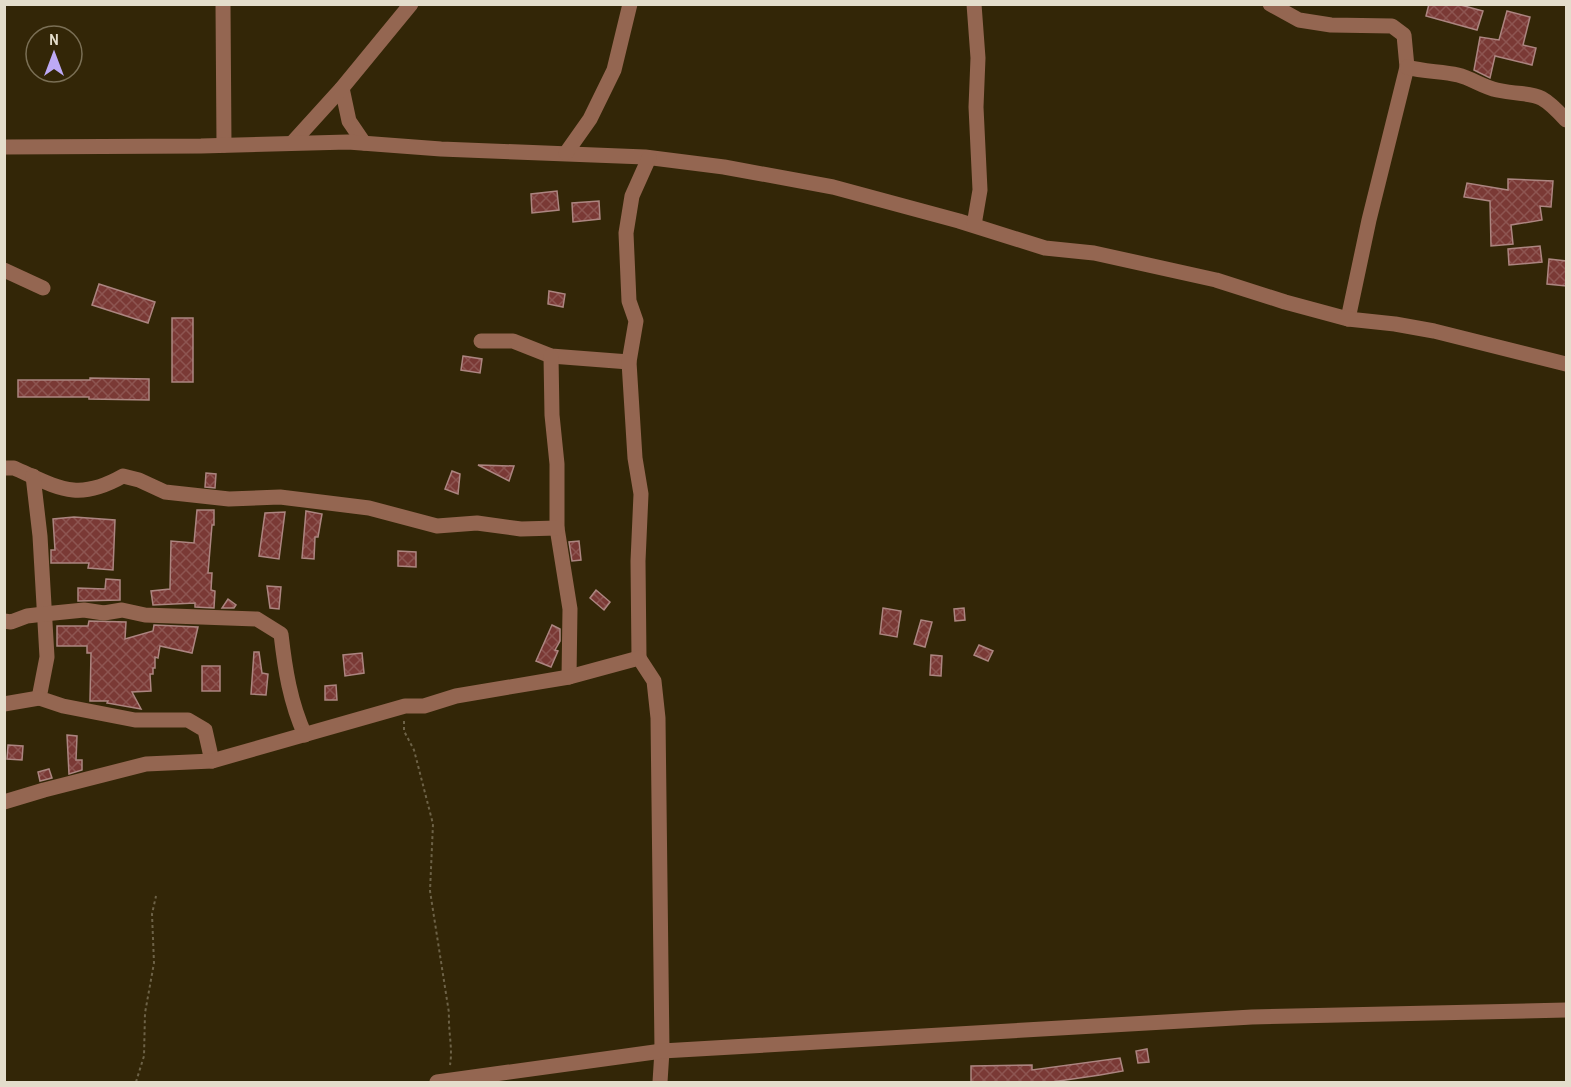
<svg xmlns="http://www.w3.org/2000/svg" width="1571" height="1087" font-family="'Archivo Narrow',sans-serif">
	<style>
		.building { fill: url(#building-cross-hatch); stroke: #ac8580; stroke-width: 1.5 }
		.lines { fill: none; stroke-linecap: round; stroke-linejoin: round }
		.path { stroke: #6d6247; stroke-width: 2; stroke-dasharray: 3 3; stroke-linecap: butt }
		.minor { stroke: #946651; stroke-width: 15 }
	</style>
	<defs>
		<pattern id="building-cross-hatch" width="8" height="8" patternUnits="userSpaceOnUse" patternTransform="scale(1.5)"><rect width="8" height="8" fill="#7a3935"/><path d="M0 0l8 8M0 8l8-8" fill="none" stroke="#8d5551"/></pattern>
	</defs>
	<rect width="100%" height="100%" fill="#332607"/>
	<!-- building -->
	<g class="building">
		<path d="M1429,4H1457L1483,11L1477,30L1426,16Z"/>
		<path d="M1507,11L1530,17L1523,45L1536,48L1532,65L1495,56L1490,78L1474,70L1480,37L1499,40Z"/>
		<path d="M1508,179L1553,181L1551,207L1540,206L1542,220L1511,225L1513,244L1491,246L1490,201L1464,197L1467,183L1508,190Z"/>
		<path d="M557,191L559,210L532,213L531,194Z"/>
		<path d="M599,201L600,219L573,222L572,203Z"/>
		<path d="M1540,246L1542,262L1509,265L1508,249Z"/>
		<path d="M1549,259L1566,261V286L1547,284Z"/>
		<path d="M99,284L155,302L148,323L92,305Z"/>
		<path d="M549,291L565,294L563,307L548,304Z"/>
		<rect x="172" y="318" width="21" height="64"/>
		<path d="M463,356L482,359L480,373L461,370Z"/>
		<path d="M90,378L149,379V400L89,399V397H18V380H90Z"/>
		<path d="M478,465L514,466L509,481Z"/>
		<path d="M452,471L460,474L458,494L445,489Z"/>
		<path d="M206,473L216,474L215,488L205,487Z"/>
		<path d="M197,510H214V525H212L208,573H212L211,590L215,591L214,608L195,607V603L153,605L151,591L170,589L171,541L194,543Z"/>
		<path d="M306,511L322,514L318,537H315L314,559L302,558Z"/>
		<path d="M285,512L279,559L259,556L265,513Z"/>
		<path d="M74,517L115,520L113,570L88,568L89,563H51V550H55L53,519Z"/>
		<path d="M579,541L581,560L572,561L569,542Z"/>
		<path d="M398,551L416,552V567L398,566Z"/>
		<path d="M106,579L120,580V600L78,601V588L105,589Z"/>
		<path d="M267,586L281,587L279,609L270,608Z"/>
		<path d="M596,590L610,602L604,610L590,598Z"/>
		<path d="M228,599L236,605L234,608H222Z"/>
		<path d="M883,608L901,611L897,637L880,634Z"/>
		<path d="M964,608L965,620L955,621L954,609Z"/>
		<path d="M921,620L932,622L925,647L914,644Z"/>
		<path d="M89,621L126,622L125,639L153,631L154,625L198,627L192,653L160,646L158,658L155,657V668H153V674H150L151,691L132,692L141,709L107,703L108,701H90L91,653H87V646H57V626H88Z"/>
		<path d="M552,625L560,629V641L555,650L558,651L551,667L536,661Z"/>
		<path d="M979,645L993,651L988,661L974,655Z"/>
		<path d="M254,652H259L262,673L268,674L266,695L251,694Z"/>
		<path d="M362,653L364,673L345,676L343,655Z"/>
		<path d="M931,655L942,656L941,676L930,675Z"/>
		<rect x="202" y="666" width="18" height="25"/>
		<path d="M336,685L337,700H325V686Z"/>
		<path d="M67,735L77,736L76,760H82V770L69,774Z"/>
		<path d="M8,745L23,746L22,760L7,759Z"/>
		<path d="M49,769L52,778L40,781L38,772Z"/>
		<path d="M1147,1049L1149,1062L1138,1063L1136,1051Z"/>
		<path d="M1120,1058L1123,1071L1100,1075L1045,1083H971V1066L1032,1065V1070Z"/>
	</g>
	<g class="lines">
		<!-- path -->
		<g class="path">
			<path d="M404,721V731L414,750L433,824L430,891L449,1013C448,1031 453,1048 450,1065"/>
			<path d="M136,1082L144,1056L145,1013L154,963L152,914L156,896"/>
		</g>
		<!-- minor -->
		<g class="minor">
			<path d="M223,4L224,145"/>
			<path d="M1270,4L1299,20L1331,25L1392,26L1404,35L1407,67L1369,220L1348,319"/>
			<path d="M1407,67C1424,72 1441,71 1458,75C1471,78 1483,87 1497,90C1536,98 1536,87 1566,120"/>
			<path d="M342,88L349,121L364,143"/>
			<path d="M293,142L342,88L411,4"/>
			<path d="M4,147L201,146L348,142L441,149L645,157L724,167L833,187L959,221L1045,248L1094,253L1216,280L1285,302L1348,319L1395,324L1434,331L1566,364"/>
			<path d="M566,153L590,119L614,70L630,4"/>
			<path d="M974,225L980,190L976,107L978,58L974,4"/>
			<path d="M4,270L43,288"/>
			<path d="M481,341H513L551,356L629,362"/>
			<path d="M551,356L552,415L557,464V528L570,609L569,677"/>
			<path d="M4,468H14C59,488 77,502 123,476L139,480L165,492L229,499L280,497L369,508L437,526L477,523L521,529L557,528"/>
			<path d="M33,476L40,536L47,657L39,698L63,706L135,720H188L205,730L212,761"/>
			<path d="M4,621L11,622L27,616L44,614L84,610L104,613L122,610L145,615L257,619L281,634C285,669 290,702 305,735"/>
			<path d="M639,658L638,561L641,494L635,458L629,362L636,321L629,301L626,233L632,196L649,158"/>
			<path d="M4,704L39,698"/>
			<path d="M4,802L44,790L146,764L212,761L405,706H424L456,696L569,677L639,658L654,681L658,718L662,1051L660,1082"/>
			<path d="M437,1082L662,1051L1252,1017L1566,1010"/>
		</g>
	</g>
	<!-- border -->
	<rect width="1571" height="1087" fill="none" stroke="#e4ddcb" stroke-width="12"/>
	<!-- north arrow -->
	<g transform="translate(54 54)"><circle r="28" fill="#332607" stroke="#7a6f55" stroke-width="1.5"/>
	<path d="M0-4.5L10 22L0 15L-10 22Z" fill="#bda9f5"/>
	<text y="-9" font-size="16" font-weight="bold" text-anchor="middle" fill="#e4ddcb">N</text>
	</g>
</svg>
